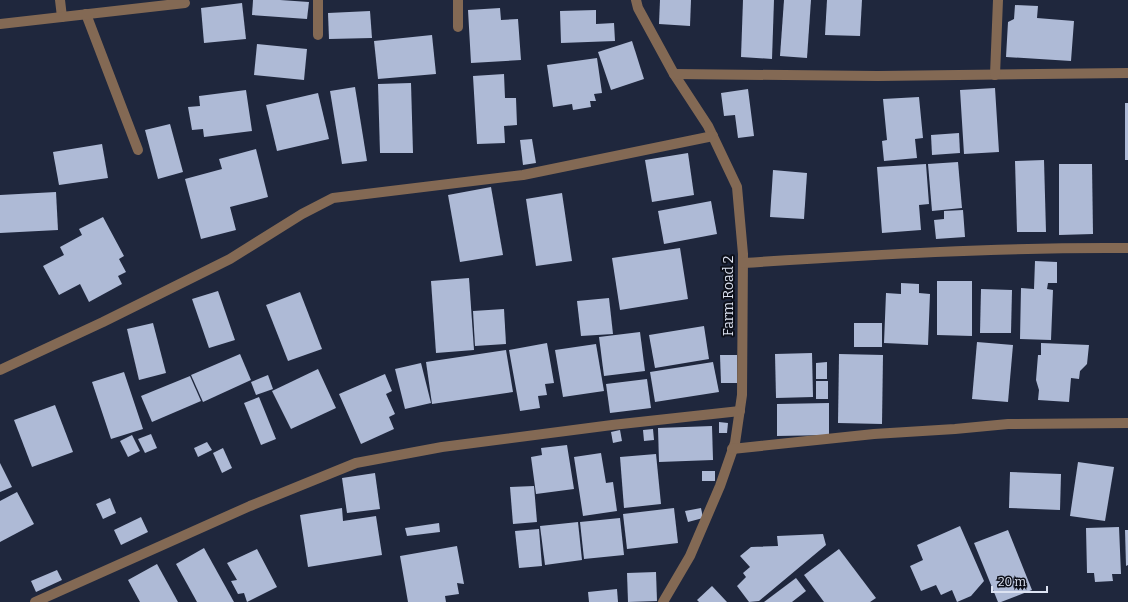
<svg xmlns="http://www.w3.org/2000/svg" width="1128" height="602" font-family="Bitter,serif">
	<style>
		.building { fill: #aebad6 }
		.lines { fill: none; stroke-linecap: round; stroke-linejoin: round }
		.minor { stroke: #836954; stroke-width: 10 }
		.labels { text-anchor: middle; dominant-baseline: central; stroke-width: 4; stroke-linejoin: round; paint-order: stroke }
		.street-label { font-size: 14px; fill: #dde3f2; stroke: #0d101a }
	</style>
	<rect width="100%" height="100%" fill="#1f273d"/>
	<!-- building -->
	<g class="building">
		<path d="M253,0H280L309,2L307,19L252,15Z"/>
		<path d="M660,0H691L690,26L659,24Z"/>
		<path d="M743,0H774L772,59L741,57Z"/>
		<path d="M784,0H811L807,58L780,56Z"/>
		<path d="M827,0H862L860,36L825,35Z"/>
		<path d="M242,3L246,39L204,43L201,8Z"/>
		<path d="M1015,5L1038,6L1037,18L1074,21L1071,61L1006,57L1008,22L1014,19Z"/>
		<path d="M500,8L501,20L518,19L521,60L471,63L468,10Z"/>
		<path d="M596,10V24L614,23L615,41L561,43L560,11Z"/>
		<path d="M370,11L372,38L329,39L328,13Z"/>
		<path d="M432,35L436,74L378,79L374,41Z"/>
		<path d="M632,41L644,79L611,90L598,52Z"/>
		<path d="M257,44L307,49L304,80L254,75Z"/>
		<path d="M597,58L602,93L594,94L596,101H590L591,107L573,110L572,104L553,107L547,65Z"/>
		<path d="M504,74L505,98H516L517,125L504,126L505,143L477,144L473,76Z"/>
		<path d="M411,83L413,153H380L378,84Z"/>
		<path d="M355,87L367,161L342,164L330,91Z"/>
		<path d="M995,88L999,152L964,154L960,90Z"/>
		<path d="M748,89L754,136L738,138L735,115L724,116L721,93Z"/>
		<path d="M246,90L252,131L204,137L203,129L192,130L188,107L200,106L199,96Z"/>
		<path d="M318,93L329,139L277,151L266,105Z"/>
		<path d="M919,97L923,138L915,139L917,158L884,161L882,141L887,140L883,99Z"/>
		<rect x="1125" y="103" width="3" height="57"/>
		<path d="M170,124L183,172L158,179L145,130Z"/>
		<path d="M959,133L960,153L932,155L931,135Z"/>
		<path d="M532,139L536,163L523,165L520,140Z"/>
		<path d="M102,144L108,178L59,185L53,152Z"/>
		<path d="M256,149L268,197L230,207L236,230L201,239L185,179L222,169L219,159Z"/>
		<path d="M688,153L694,195L652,202L645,160Z"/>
		<path d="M1044,160L1046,232H1017L1015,161Z"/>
		<path d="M958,162L962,208L932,211L928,164Z"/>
		<path d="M926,164L929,204L919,205L921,230L882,233L877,167Z"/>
		<path d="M1059,164H1092L1093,234L1059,235Z"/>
		<path d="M773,170L807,173L804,219L770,217Z"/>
		<path d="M491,187L503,255L460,262L448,195Z"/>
		<path d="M56,192L58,230L0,233V195Z"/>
		<path d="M562,193L572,261L536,266L526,199Z"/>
		<path d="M711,201L717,234L664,244L658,211Z"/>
		<path d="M963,210L965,237L936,239L934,220L944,219V211Z"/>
		<path d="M103,217L124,256L119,259L126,272L118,276L122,284L89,302L80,284L59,295L43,266L64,255L60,247L82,235L79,229Z"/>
		<path d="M680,248L688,299L620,310L612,258Z"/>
		<path d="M1035,261L1057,262V283H1048L1047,289L1053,290L1051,340L1020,339L1021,288L1034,289Z"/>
		<path d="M469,278L474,350L436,353L431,281Z"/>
		<path d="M937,281H972V336L937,335Z"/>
		<path d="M901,283L919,284V293L930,294L928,345L884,343L886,293L901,294Z"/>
		<path d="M981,289L1012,290L1011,333H980Z"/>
		<path d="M218,291L235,340L209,348L192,299Z"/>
		<path d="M300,292L322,349L288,361L266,305Z"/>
		<path d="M609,298L613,334L581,336L577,301Z"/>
		<path d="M504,309L506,344L475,346L473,311Z"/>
		<path d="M153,323L166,373L139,380L127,329Z"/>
		<rect x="854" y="323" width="28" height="24"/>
		<path d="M704,326L709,359L655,368L649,335Z"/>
		<path d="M640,332L645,371L604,376L599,337Z"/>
		<path d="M977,342L1013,345L1008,402L972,399Z"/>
		<path d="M547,343L554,383L545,384L547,395L538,396L540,408L520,411L509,350Z"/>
		<path d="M1041,343L1089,345L1087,364L1080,371L1079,379L1071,378L1069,402L1038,400L1039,390L1036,380L1038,355H1041Z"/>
		<path d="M596,344L604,391L563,397L555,350Z"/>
		<path d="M506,350L513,392L432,404L426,362Z"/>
		<path d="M812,353L813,397L776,398L775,354Z"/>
		<path d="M240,354L251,380L203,402L191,375Z"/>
		<path d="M839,354L883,355L882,424L838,423Z"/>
		<path d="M720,355H737V383H721Z"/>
		<path d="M713,362L719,392L655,402L650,372Z"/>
		<path d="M827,362V379H816V363Z"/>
		<path d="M421,363L431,403L405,409L395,369Z"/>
		<path d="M318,369L336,408L291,429L272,391Z"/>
		<path d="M124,372L143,429L111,439L92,382Z"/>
		<path d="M385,374L392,391L386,394L395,414L389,417L394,429L361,444L339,394Z"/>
		<path d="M268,375L273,389L256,395L251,382Z"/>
		<path d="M190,376L201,401L152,422L141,396Z"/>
		<path d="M647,379L651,408L610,413L606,384Z"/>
		<rect x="816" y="381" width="12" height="18"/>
		<path d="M259,397L276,439L261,445L244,403Z"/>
		<path d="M829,403V435L777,436V404Z"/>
		<path d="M55,405L73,452L32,467L14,420Z"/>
		<path d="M719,422L728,423L727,433H719Z"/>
		<path d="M712,426L713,460L659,462L658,428Z"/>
		<path d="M653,429L654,440L644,441L643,430Z"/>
		<path d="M620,430L622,441L613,443L611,432Z"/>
		<path d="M151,434L157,448L145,453L138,439Z"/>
		<path d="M132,435L140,451L128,457L120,441Z"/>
		<path d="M207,442L212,450L198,457L194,448Z"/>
		<path d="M567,445L574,489L536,494L531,457L542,455L541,448Z"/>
		<path d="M223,448L232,468L222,473L213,453Z"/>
		<path d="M601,453L606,483L613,482L617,511L583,516L574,457Z"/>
		<path d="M656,454L661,504L624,508L620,457Z"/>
		<path d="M1078,462L1114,467L1105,521L1070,516Z"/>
		<path d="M0,463L12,487L0,492Z"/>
		<rect x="702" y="471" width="13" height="10"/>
		<path d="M1010,472L1061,474L1060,510L1009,508Z"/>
		<path d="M375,473L380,509L347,513L342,478Z"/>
		<path d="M534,486L537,522L513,524L510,487Z"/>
		<path d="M17,492L34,524L0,542V501Z"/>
		<path d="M110,498L116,513L103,519L96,504Z"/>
		<path d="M342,508L343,521L376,516L382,555L308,567L300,515Z"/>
		<path d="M674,508L678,543L627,549L623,514Z"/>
		<path d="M701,508L703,518L688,522L685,511Z"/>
		<path d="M141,517L148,532L121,545L114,530Z"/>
		<path d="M620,518L624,555L584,559L580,522Z"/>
		<path d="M578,522L582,560L545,565L540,526Z"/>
		<path d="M439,523L440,532L407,536L405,528Z"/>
		<path d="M960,526L984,581L971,596L957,602L952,590L941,595L936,585L921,591L910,566L923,560L917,545Z"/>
		<path d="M1119,527L1121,574H1112L1113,581L1095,582L1094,573H1087L1086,528Z"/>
		<path d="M539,529L542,566L519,568L515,531Z"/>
		<path d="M1008,530L1032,590L1001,602H998L974,543Z"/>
		<path d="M1125,530H1128V565L1126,566Z"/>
		<path d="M823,534L826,545L759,601L749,602L737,586L746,577L743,573L750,567L740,556L751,547L778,546L777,536Z"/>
		<path d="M457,546L464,584L457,583L459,594L445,596L446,602H408L400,556Z"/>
		<path d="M204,548L234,602H197L176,564Z"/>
		<path d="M257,549L277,587L247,602L244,593L238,594L231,581L237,580L227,563Z"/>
		<path d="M839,549L876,598L870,602H824L804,575Z"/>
		<path d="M157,564L178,602H140L128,580Z"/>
		<path d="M57,570L62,580L36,592L31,581Z"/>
		<path d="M656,572L657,601L628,602L627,573Z"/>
		<path d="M796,578L806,591L792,602H764Z"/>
		<path d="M712,586L727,602H699L697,600Z"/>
		<path d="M617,589L618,602H589L588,592Z"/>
	</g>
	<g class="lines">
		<!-- minor -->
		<g class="minor">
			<path d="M60,0L62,17"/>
			<path d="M318,0V35"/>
			<path d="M636,0L638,8L674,74L708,126L737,187L743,254L742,395L735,443L720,486L690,556L663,602"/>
			<path d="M86,14L138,150"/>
			<path d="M0,24L185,3"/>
			<path d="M458,27V0"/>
			<path d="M674,74L878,76L1128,73"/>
			<path d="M995,75L998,0"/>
			<path d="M743,263C871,255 999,247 1128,248"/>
			<path d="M0,370L103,322L230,259L302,214L333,198L523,175L713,136"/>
			<path d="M732,449L874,434L955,429L1008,424L1128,423"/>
			<path d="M35,602L250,506L356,463L442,447L612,425L740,411"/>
		</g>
	</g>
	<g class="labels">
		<!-- street labels -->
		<g class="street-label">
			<text transform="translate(728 296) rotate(-90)">Farm Road 2</text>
		</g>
	</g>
	<!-- scale -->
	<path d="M992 586v6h55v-6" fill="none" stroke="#dde3f2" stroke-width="2"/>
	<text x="998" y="586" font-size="12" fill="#dde3f2" stroke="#0d101a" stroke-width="3" paint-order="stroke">20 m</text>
</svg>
